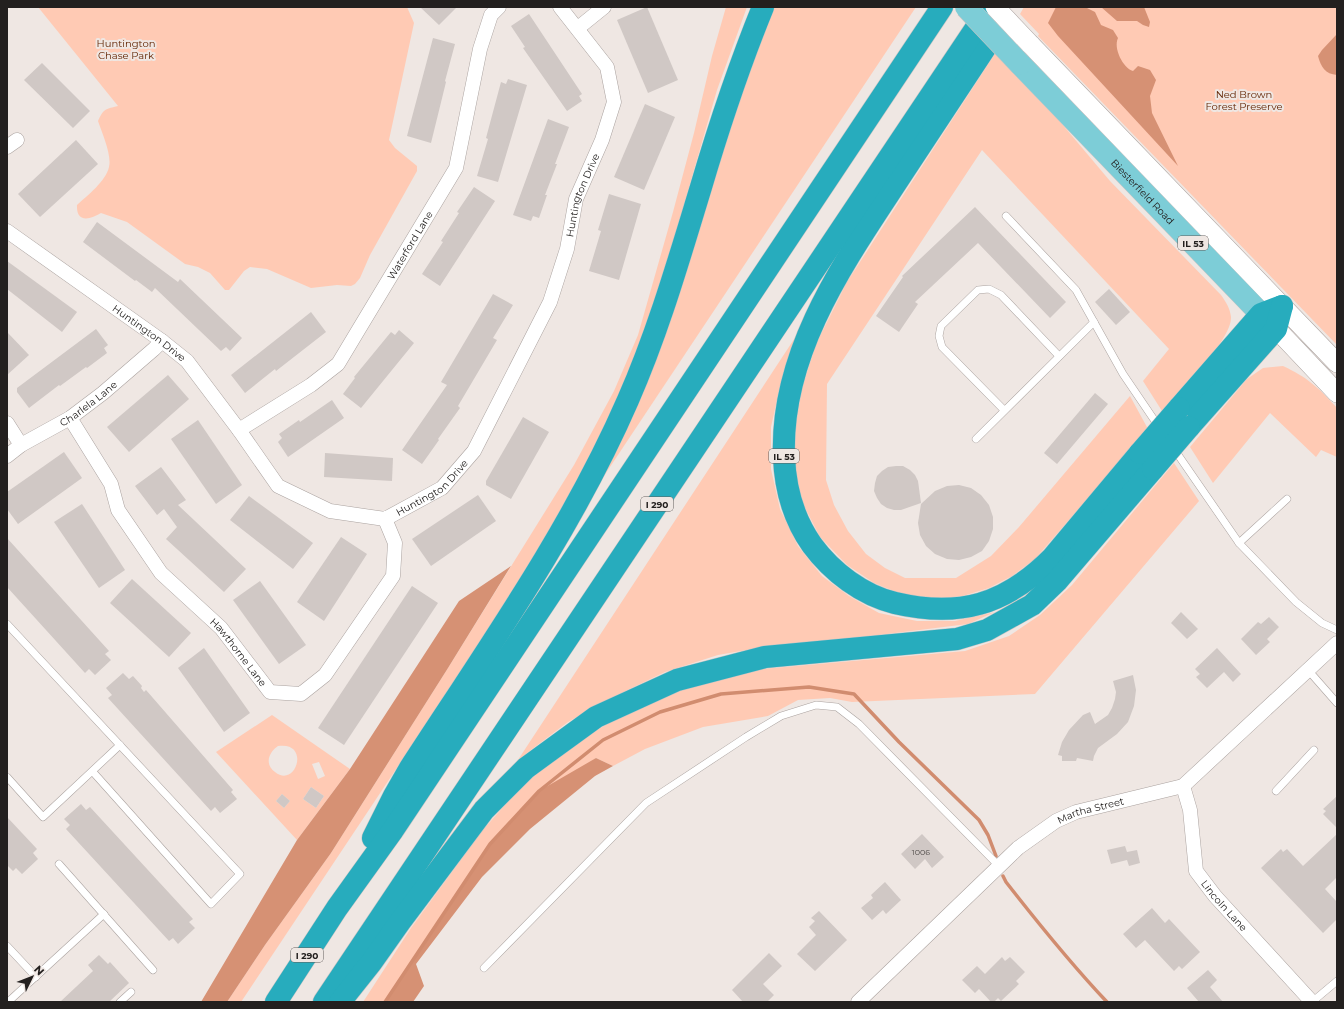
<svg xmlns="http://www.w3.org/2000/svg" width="1344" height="1009" font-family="Montserrat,sans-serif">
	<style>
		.green { fill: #ffcab4; fill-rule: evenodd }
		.forest { fill: #d69174 }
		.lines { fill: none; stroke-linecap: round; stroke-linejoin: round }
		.stream { stroke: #d18c6f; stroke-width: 3.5 }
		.building { fill: #d0c8c5 }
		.service-casing { stroke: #aba3a0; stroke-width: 8 }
		.minor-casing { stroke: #aba3a0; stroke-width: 15 }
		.secondary-casing { stroke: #aba3a0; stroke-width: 20 }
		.primary-casing { stroke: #c6c5c5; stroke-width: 23 }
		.motorway-casing { stroke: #c6c5c5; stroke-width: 23 }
		.service { stroke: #fff; stroke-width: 7 }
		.minor { stroke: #fff; stroke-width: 14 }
		.secondary { stroke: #fff; stroke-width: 19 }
		.primary { stroke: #7dcdd7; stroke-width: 22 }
		.motorway { stroke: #27acbd; stroke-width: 22 }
		.secondary-bridge-casing { stroke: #aba3a0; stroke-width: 20; stroke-linecap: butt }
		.primary-bridge-casing { stroke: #c6c5c5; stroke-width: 23; stroke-linecap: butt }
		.motorway-bridge-casing { stroke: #c6c5c5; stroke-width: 23; stroke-linecap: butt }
		.secondary-bridge { stroke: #fff; stroke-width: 19 }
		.primary-bridge { stroke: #7dcdd7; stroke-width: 22 }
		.motorway-bridge { stroke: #27acbd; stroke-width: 22 }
		.labels { text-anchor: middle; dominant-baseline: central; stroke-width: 4; stroke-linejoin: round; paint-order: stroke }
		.number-label { font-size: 8px; fill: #4e4a48 }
		.shield { fill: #efe7e3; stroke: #605c5a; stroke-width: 1 }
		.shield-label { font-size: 9px; font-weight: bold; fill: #23201f }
		.park-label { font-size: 10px; fill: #622402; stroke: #efe7e3 }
		.street-label { font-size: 10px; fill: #23201f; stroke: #efe7e3 }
	</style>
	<rect width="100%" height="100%" fill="#efe7e3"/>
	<!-- green -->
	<g class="green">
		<path d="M38,7H407L414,23L389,140L395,148L417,166V171L370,255L360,278L355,284L351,286L337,285L311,288L267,269L250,267L244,271L229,290H225L210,273L198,267L185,264L127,222L101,213C91,219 76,224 77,205C87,196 106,181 109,167C112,155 102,133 98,121C104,108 106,109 118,106Z"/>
		<path d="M726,7H747L717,90L673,243L641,344L597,449L506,604L241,1002H227L265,945L331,853L448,668L574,465L614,391L638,335L673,212L694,133L712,56Z"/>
		<path d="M773,7H916L590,497Z"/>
		<path d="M1024,7H1337V345L1038,36L1039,34L1020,14Z"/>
		<path d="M996,52L1046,105L1110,181L1221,295C1226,302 1230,308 1231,317C1232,340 1178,393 1162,411L1143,381L1169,349L982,150L827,384L826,480L834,505L848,531L866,554L885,568L905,578H956L991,556L1019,527L1130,396L1148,429L1035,559L1012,576L989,588L963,596L933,599L901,594L874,583L847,565L820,537L802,502L794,468L796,423L802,388L816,344L847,282Z"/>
		<path d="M802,327L781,382L771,427V469L780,509L798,546L822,576L849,596L879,613L917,621H955L995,612L968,624L879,635L770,646L718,655L665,672L613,697L568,722L527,753L512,769Z"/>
		<path d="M1283,366C1307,377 1319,388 1337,408V457L1321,450L1316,457L1270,413L1213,483L1190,447L1247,379L1263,368Z"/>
		<path d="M1174,463L1199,501L1035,694L852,702L830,698L798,700L768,716L703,727L645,749L613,766L596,758L490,844L384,1002H363L411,928L482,831L526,781L574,743L632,710L689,686L762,669L965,651L1009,636L1040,615L1072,585Z"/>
		<path d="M272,715L350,769L297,840L216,752ZM278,746C311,741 296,789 275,772C264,764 269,752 278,746ZM319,762L325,776L318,779L312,764ZM311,787L324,796L316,808L303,799ZM282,794L290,801L284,808L276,801Z"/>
	</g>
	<!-- forest -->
	<g class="forest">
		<path d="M1056,7H1085L1095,12L1101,25L1113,30L1118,38C1113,48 1123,68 1133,71L1138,66L1150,70L1156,80L1150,96L1152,113L1178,166L1058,36L1048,23Z"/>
		<path d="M1101,7H1144L1150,22L1149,27L1143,25L1137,21H1117Z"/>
		<path d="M1337,34V75C1325,74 1321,67 1318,56L1322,50Z"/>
		<path d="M511,566L448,668L331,853L265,945L227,1002H201L297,840L350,769L459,601Z"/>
		<path d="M596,758L613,766L595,776L530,829L482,877L416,964L424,986L413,1002H384L490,844L539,791Z"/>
	</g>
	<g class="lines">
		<!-- stream -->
		<g class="stream">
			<path d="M1003,876L1006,882C1038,923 1071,964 1107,1002"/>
			<path d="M385,1002L490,844L539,791L603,740L660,712L721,694L809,687L854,694L899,742L979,820L988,835L996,856"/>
		</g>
	</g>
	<!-- building -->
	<g class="building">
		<path d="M420,7H457L439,25Z"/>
		<path d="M647,7L678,80L648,93L617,20Z"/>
		<path d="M529,14L582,94L579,96L582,101L567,111L523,48L525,47L511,26Z"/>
		<path d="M433,38L455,44L445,81L446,82L431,143L407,136Z"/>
		<path d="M42,63L90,111L73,128L24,80Z"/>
		<path d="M508,79L527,85L498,182L477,176L488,139L486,138L501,82L506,84Z"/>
		<path d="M645,104L675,117L644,190L614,177Z"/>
		<path d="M548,119L569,127L555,164H557L545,195H547L539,218L533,216L531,221L513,215Z"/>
		<path d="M76,140L98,164L40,217L18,194Z"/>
		<path d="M474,187L495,201L440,286L422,274L443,242L441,241L459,213L457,212Z"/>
		<path d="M609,194L641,204L619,280L589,271L601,231L598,230Z"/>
		<path d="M975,207L1066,302L1050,318L978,243L915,302L918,304L899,332L876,316L903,277L902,276Z"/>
		<path d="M97,222L178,282L180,279L242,338L230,351L226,347L221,351L155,288L152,292L136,280L135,281L83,242Z"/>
		<path d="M7,261L77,312L62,332L7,289Z"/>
		<path d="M1109,289L1130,312L1116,325L1095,302Z"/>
		<path d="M493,294L513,305L493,338L497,340L458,406L460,408L438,439L439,440L422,464L402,450L447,385L441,382Z"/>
		<path d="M311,312L326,332L276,371L275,369L245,393L231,375Z"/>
		<path d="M96,329L108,345L104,348L107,353L87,368L86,367L60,386L59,385L29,408L17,392V388Z"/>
		<path d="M399,330L414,343L361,408L343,394L355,378L354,377L391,332L395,335Z"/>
		<path d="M7,332L29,355L7,375Z"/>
		<path d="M168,375L189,399L129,452L107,427Z"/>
		<path d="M1095,393L1108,404L1057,464L1044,453Z"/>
		<path d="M332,400L344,418L288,457L278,442L282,438L279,434L299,420L300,422Z"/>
		<path d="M523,417L549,432L511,499L486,485V481Z"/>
		<path d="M198,420L242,485L216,504L171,439Z"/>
		<path d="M64,452L82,478L18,524L7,509V492Z"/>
		<path d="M325,453L393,458L392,481L324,477Z"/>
		<path d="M896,466H903L910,470L915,475L918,481L921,503L901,510H894L887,508L881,504L877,498L874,491L875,483L877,476L882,471L888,467Z"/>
		<path d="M161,467L186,500L178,505L246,569L224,592L166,539L177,527L164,509L157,515L135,486Z"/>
		<path d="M959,485L971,488L981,495L989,505L993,517V529L989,541L982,551L971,557L959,560L947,559L935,554L926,546L920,535L918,523L921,504L935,491L947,486Z"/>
		<path d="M478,495L496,521L431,566L412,539Z"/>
		<path d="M249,496L313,543L293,569L230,520Z"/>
		<path d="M82,504L125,570L99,588L54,522Z"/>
		<path d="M341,537L367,554L324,621L297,602Z"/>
		<path d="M7,538L109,651L105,654L111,660L95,675L89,669L85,673L7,587Z"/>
		<path d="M132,579L191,633L169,657L110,603Z"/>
		<path d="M260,581L306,645L279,664L233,600Z"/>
		<path d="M412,586L438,603L344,745L318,728Z"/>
		<path d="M1181,612L1198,629L1187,639L1171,623Z"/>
		<path d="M1269,617L1279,627L1267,639L1270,642L1256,655L1241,639L1258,622L1261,624Z"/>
		<path d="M204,648L250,713L224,732L178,668Z"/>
		<path d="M1217,648L1241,674L1233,682L1224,672L1207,688L1196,677L1200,674L1195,669Z"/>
		<path d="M123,673L129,679L133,676L142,686L141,688L144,692L146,690L233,790L231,792L237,799L220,813L215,807L211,811L108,698L112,695L106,688Z"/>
		<path d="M1133,675L1136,690L1134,706L1128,722L1117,734L1098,748L1094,756L1093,761L1077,758L1076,761H1062V756L1058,755L1062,742L1069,730L1083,715L1090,712L1095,724L1108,715L1112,708L1115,699L1116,692L1113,681Z"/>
		<path d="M311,787L324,796L316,808L303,799Z"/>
		<path d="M282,794L290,801L284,808L276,801Z"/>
		<path d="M1337,796V828L1323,814L1326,811L1323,809Z"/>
		<path d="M81,804L86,810L90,807L193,919L189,922L195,928L178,944L173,938L169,941L66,829L70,825L64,819Z"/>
		<path d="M7,817L37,849L33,853L38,859L22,874L16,868L13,871L7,865Z"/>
		<path d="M922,834L944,857L932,868L925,859L915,869L901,854Z"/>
		<path d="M1337,834V877L1325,889L1337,902V919L1323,933L1261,868L1281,849L1283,852L1287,849L1303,866Z"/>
		<path d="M1125,846L1127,852L1137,850L1140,863L1129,866L1127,860L1111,864L1107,850Z"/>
		<path d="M885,882L901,900L886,914L883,910L872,920L861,908L873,898L871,895Z"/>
		<path d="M1152,908L1165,923L1169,919L1200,952L1182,969L1179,966L1174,971L1145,940L1136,948L1123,934Z"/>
		<path d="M819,911L847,940L815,971L797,954L816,935L809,927L815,921L811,918Z"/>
		<path d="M769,953L782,966L763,984L774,995L767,1002H743L732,990Z"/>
		<path d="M99,955L108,964L110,962L129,983L109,1002H60L93,971L88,965Z"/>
		<path d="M1002,957L1005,961L1010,957L1025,972L1016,981L1019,984L1001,1001L998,998L994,1002H991L979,989L975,993L962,980L977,966L985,974Z"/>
		<path d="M1208,970L1217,980L1210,987L1223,1002H1199L1187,988Z"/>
	</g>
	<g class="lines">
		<defs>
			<g id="service">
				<path d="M1006,216L1076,290L1123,374L1159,427"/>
				<path d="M1004,410L942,347L939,336L941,326L978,290L989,289L1001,295L1059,356"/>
				<path d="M976,439L1094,322"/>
				<path d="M1174,449L1239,543L1296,602L1322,623L1337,630"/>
				<path d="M1239,543L1287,499"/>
				<path d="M7,624L240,874L211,904L93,772"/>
				<path d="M1308,670L1337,703"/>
				<path d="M7,777L43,817L120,745"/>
				<path d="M1276,791L1314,750"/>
				<path d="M59,864L153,970"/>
				<path d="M7,946L36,977"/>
				<path d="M484,968L646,803L746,737L781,716L816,705L837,707L859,724L999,866"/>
				<path d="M8,1002L104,914"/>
				<path d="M120,1002L131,992"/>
				<path d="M1312,1002L1337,981"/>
			</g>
			<g id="minor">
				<path d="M578,28L604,7"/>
				<path d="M7,147L17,140"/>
				<path id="s1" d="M7,231L162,341L187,361L239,430L278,486L330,511L385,519L442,488L474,451L550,302L567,249L576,199L602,140L614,102L607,67L560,7"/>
				<path id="s2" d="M70,418L111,484L118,510L161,573L221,628L270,692L301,694L325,675L393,576L395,543L385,519"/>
				<path d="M7,423L21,445"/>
				<path id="s3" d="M239,430L311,385L338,364L359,329L456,168L480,49L491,15L499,7"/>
				<path id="s4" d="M7,456L21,445L70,418L103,393L154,349L162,341"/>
				<path id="s5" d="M1183,786L1190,810L1196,871L1215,896L1312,1002"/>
				<path id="s6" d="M858,1002L1018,848L1056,821L1076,812L1183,786L1337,643"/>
			</g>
			<g id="secondary">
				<path d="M1030,44L1337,363"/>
				<path d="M1267,319L1337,393"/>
			</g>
			<g id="primary">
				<path id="s7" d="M1020,64L1261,314"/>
			</g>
			<g id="motorway">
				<path d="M1001,20L999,27C967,75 936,123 904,171C848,257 780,349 784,456C785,488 793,518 812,545C832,572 862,595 895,603C959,618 1005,605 1052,558L1140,453"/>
				<path d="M1179,408L1261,314L1282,306"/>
				<path d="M1189,427L1276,329L1282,306"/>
				<path d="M373,838L394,796L410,768C488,648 571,531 628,400C658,332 679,259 701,187C719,126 739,66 763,7"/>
				<path d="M276,1002L337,908L393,830L942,7"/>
				<path d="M324,1002L990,7"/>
				<path d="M340,1002L371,963L400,922L484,810L526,768L596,717L677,680L765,657L957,639L987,630L1032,605L1057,581L1153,469"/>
			</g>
		</defs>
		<!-- service casing -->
		<use href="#service" class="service-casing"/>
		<!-- minor casing -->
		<use href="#minor" class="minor-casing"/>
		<!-- secondary casing -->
		<use href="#secondary" class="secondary-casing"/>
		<!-- primary casing -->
		<use href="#primary" class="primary-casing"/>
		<!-- motorway casing -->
		<use href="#motorway" class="motorway-casing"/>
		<!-- service -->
		<use href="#service" class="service"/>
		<!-- minor -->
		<use href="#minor" class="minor"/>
		<!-- secondary -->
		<use href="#secondary" class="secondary"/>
		<!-- primary -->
		<use href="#primary" class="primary"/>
		<!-- motorway -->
		<use href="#motorway" class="motorway"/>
		<defs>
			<path id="secondary-bridge" d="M995,7L1030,44"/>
			<path id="primary-bridge" d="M966,7L1020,64"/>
			<g id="motorway-bridge">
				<path d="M1140,453L1179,408"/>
				<path d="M1153,469L1189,427"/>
			</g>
		</defs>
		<!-- secondary-bridge casing -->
		<use href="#secondary-bridge" class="secondary-bridge-casing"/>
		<!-- primary-bridge casing -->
		<use href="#primary-bridge" class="primary-bridge-casing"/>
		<!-- motorway-bridge casing -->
		<use href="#motorway-bridge" class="motorway-bridge-casing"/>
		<!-- secondary-bridge -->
		<use href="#secondary-bridge" class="secondary-bridge"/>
		<!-- primary-bridge -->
		<use href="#primary-bridge" class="primary-bridge"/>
		<!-- motorway-bridge -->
		<use href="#motorway-bridge" class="motorway-bridge"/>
	</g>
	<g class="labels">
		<!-- number labels -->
		<g class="number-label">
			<text x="921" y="852">1006</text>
		</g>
		<!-- shield labels -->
		<g class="shield">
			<rect x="1178" y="236" width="30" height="14" rx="3"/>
			<rect x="769" y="449" width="30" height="14" rx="3"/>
			<rect x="641" y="497" width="32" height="14" rx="3"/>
			<rect x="291" y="948" width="32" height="14" rx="3"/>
		</g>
		<g class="shield-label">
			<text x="1193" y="243">IL 53</text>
			<text x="784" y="456">IL 53</text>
			<text x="657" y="504">I 290</text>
			<text x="307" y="955">I 290</text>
		</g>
		<!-- park labels -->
		<g class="park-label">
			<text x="126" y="43">Huntington<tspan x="126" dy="12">Chase Park</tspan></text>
			<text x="1244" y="94">Ned Brown<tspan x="1244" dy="12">Forest Preserve</tspan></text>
		</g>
		<!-- street labels -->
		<g class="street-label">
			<text stroke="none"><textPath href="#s7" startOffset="177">Biesterfield Road</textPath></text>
			<text stroke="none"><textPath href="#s1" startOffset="883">Huntington Drive</textPath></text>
			<text stroke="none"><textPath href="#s3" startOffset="258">Waterford Lane</textPath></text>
			<text stroke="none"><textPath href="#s1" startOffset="175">Huntington Drive</textPath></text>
			<text stroke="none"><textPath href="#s4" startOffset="97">Charlela Lane</textPath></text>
			<text stroke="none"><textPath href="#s1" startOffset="547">Huntington Drive</textPath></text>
			<text stroke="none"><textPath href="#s2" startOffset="292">Hawthorne Lane</textPath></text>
			<text stroke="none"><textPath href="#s6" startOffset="305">Martha Street</textPath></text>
			<text stroke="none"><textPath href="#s5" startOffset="131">Lincoln Lane</textPath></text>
		</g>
	</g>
	<!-- border -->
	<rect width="1344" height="1009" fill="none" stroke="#23201f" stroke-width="16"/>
	<!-- north arrow -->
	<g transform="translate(32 977) rotate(47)" stroke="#efe7e3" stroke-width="3" paint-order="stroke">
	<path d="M0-3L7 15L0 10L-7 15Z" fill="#23201f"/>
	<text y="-6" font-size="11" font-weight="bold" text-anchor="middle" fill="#23201f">N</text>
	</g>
</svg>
